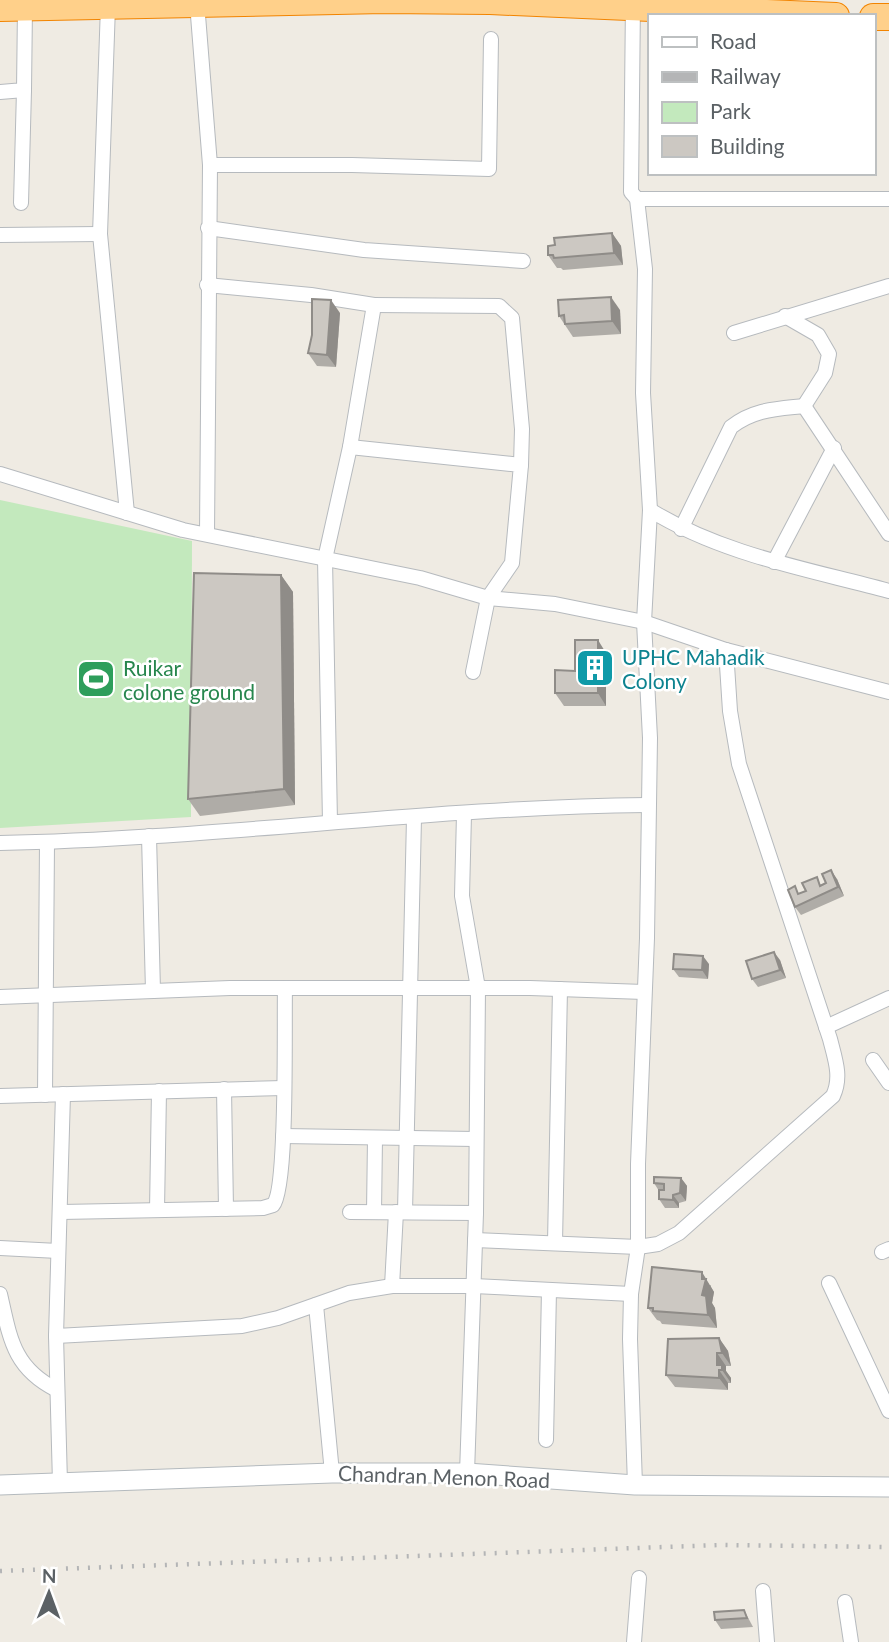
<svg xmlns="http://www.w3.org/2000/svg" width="889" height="1642" font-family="Lato,sans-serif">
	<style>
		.green { fill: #c3e9bd }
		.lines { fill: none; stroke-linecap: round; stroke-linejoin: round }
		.street-casing { stroke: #b6babe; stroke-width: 16 }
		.secondary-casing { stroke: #b4babe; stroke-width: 21 }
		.highway-casing { stroke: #f28400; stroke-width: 28 }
		.street { stroke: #fff; stroke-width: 14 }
		.secondary { stroke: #fff; stroke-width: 19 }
		.highway { stroke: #ffd08a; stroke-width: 26 }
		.rail { stroke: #b4b5b6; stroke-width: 4.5; stroke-dasharray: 2 9; stroke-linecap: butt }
		.wall { fill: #afaca7 }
		.shaded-wall { fill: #8f8c88 }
		.building { fill: #ccc8c2; stroke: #8f8c88; stroke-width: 2 }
		.labels { text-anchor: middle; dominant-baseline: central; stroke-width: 5; stroke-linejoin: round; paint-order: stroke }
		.culture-label { font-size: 21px; fill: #0d838f; stroke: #fff; text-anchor: start }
		.leisure-label { font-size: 21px; fill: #27864d; stroke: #fff; text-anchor: start }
		.street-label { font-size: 21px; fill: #5b6165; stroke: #fff }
	</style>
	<rect width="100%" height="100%" fill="#efebe3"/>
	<!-- green -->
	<path class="green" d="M0,500L192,541L191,817L0,828Z"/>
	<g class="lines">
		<defs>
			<g id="street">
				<path d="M633,1L631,192L637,199L645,269L643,393L650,510L644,622L650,738L647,938L638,1164V1247L631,1294L630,1339L635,1485"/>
				<path d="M197,3L210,165L207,534"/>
				<path d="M108,6L100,234L127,513"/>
				<path d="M0,92L24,90L25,7"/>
				<path d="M210,165H352L489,169L491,39"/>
				<path d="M637,199H889"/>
				<path d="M21,203L24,90"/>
				<path d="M208,228L364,250L523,261"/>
				<path d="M0,235L100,234"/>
				<path d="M207,285L311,295L374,305L350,447"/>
				<path d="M374,305L499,306L512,318L522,429L521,465"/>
				<path d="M785,316L818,335L829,354L825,373L804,406"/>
				<path d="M734,333L889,286"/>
				<path d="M804,406L889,534"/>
				<path d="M0,474L183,530L420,578L488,598L555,604L644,622L726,650L889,692"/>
				<path d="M650,510C723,555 808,569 889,591"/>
				<path d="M681,529L731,427C754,409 777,409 804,406"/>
				<path d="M774,562L834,448"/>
				<path d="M464,814L462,896L478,988L476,1213L467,1473"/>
				<path d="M330,822L325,559L350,447L521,465L512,563L488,598L473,672"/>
				<path d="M149,836L153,991"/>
				<path d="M0,843C216,839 431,807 647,805"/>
				<path d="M0,997L230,988H530L644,992"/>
				<path d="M826,1027L889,998"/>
				<path d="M873,1060L889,1083"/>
				<path d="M224,1089L226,1209"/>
				<path d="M45,1095L47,843"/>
				<path d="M0,1096L283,1088"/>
				<path d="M283,1136L475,1139"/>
				<path d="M157,1210L159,1091"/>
				<path d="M61,1212L263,1208L273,1205C288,1189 284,1021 285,988"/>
				<path d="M350,1212L476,1213"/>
				<path d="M374,1212L375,1138"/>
				<path d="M405,1212L414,818"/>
				<path d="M475,1240L638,1247L658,1244L679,1233L833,1096C842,1077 835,1059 830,1039L739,764L730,711L726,650"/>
				<path d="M555,1243L560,989"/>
				<path d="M0,1248L58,1251"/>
				<path d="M882,1252L889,1249"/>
				<path d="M829,1283L889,1411"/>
				<path d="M392,1286L396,1212"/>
				<path d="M0,1294C10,1338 13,1368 57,1390"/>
				<path d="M316,1305L332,1473"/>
				<path d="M56,1336L242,1326L278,1318L349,1293L392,1286H474L631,1294"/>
				<path d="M546,1440L549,1290"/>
				<path d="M60,1483L56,1336L63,1094"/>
				<path d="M763,1591L767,1642"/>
				<path d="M845,1602L851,1642"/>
				<path d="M634,1642L639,1578"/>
			</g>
			<path id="secondary" d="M0,1485L332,1473H467L635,1485L889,1487"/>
			<g id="highway">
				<path d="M0,8L384,0L490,1L836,16"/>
				<path d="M873,17H889"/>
			</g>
		</defs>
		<!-- street casing -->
		<use href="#street" class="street-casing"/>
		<!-- secondary casing -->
		<use href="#secondary" class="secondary-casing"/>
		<!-- highway casing -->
		<use href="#highway" class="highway-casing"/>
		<!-- street -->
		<use href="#street" class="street"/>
		<!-- secondary -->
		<use href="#secondary" class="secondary"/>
		<!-- highway -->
		<use href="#highway" class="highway"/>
		<!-- rail -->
		<path class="rail" d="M0,1571L720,1545L889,1547"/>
	</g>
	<!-- wall -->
	<g class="wall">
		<path d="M612,233L621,246L623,265L563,270L561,268H557L548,255L555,245Z"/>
		<path d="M620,310L621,334L573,337L559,316Z"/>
		<path d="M340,313L336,367L317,366L308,353Z"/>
		<path d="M281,575L293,592L295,805L200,816L188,799Z"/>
		<path d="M606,653V706H564L555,693L575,671Z"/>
		<path d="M837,879L844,896L801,915L795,907L800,893Z"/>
		<path d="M780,960L786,978L758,987L752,979Z"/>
		<path d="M709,964L708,979L679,977L673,969Z"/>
		<path d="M681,1178L687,1186L686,1201L679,1203V1208H665L659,1199V1191L654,1183Z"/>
		<path d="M711,1285V1287L714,1292L712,1303L715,1308L717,1328L662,1324L660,1321L657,1320L648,1308Z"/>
		<path d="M719,1338L728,1351L731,1366H726V1371L731,1378V1383H728V1390L675,1387L666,1375Z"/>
		<path d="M744,1610L753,1627L721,1629L715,1620Z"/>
	</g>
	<!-- shaded-wall -->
	<g class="shaded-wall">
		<path d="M612,233L621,246L623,265L614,253Z"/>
		<path d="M611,297L620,310L621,334L612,321Z"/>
		<path d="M331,300L340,313L336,367L327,355Z"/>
		<path d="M281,575L293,592L295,805L284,789Z"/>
		<path d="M598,640L606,653V706L598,693Z"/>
		<path d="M831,870L837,879L844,896L838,887Z"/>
		<path d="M774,952L780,960L786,978L780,970Z"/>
		<path d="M703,956L709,964L708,979L702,970Z"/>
		<path d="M681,1178L687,1186L686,1201L680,1193Z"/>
		<path d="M673,1195L679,1203V1208L673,1200Z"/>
		<path d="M702,1272L714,1292L712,1303L715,1308L717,1328L708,1315L702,1295Z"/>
		<path d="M719,1338L728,1351L731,1366L722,1353Z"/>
		<path d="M717,1353L726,1366V1371L731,1378V1383L722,1370L717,1365Z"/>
		<path d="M719,1370L728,1383V1390L719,1378Z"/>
	</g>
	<!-- building -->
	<g class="building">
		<path d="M612,233L614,253L554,258L553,255H548V246L555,245L554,238Z"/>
		<path d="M611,297L612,321L565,324L564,315L559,316L558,300Z"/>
		<path d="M312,299L331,300L327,355L308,353L312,335Z"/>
		<path d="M194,573L281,575L284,789L188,799Z"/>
		<path d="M575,640H598V693H555V670L575,671Z"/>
		<path d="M831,870L838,887L795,907L788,890L795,886L798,894L806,891L802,883L817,877L820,886L826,883L822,874Z"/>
		<path d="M774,952L780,970L752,979L746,961Z"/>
		<path d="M674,954L703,956L702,970L673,969Z"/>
		<path d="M654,1177L681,1178L680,1193L673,1195V1200L659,1199V1190H664V1184L654,1183Z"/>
		<path d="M652,1267L702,1272V1279H706L702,1295L706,1296L708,1315L653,1311V1308H648Z"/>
		<path d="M719,1338L722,1353H717V1365H722V1370H719V1378L666,1375L668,1339Z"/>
		<path d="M744,1610L747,1618L715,1620L714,1612Z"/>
	</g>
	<!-- icons -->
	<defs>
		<symbol id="building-square" viewBox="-11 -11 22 22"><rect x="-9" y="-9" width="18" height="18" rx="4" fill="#0f9aa8" stroke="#fff"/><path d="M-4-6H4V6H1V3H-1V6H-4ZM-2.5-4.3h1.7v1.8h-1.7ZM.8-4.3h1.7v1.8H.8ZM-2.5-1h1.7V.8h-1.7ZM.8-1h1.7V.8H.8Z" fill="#fff"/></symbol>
		<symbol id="stadium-square" viewBox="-11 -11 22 22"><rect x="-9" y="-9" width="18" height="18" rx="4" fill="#2e9e5b" stroke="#fff"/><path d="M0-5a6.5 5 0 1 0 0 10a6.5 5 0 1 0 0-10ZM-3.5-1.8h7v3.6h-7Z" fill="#fff"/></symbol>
	</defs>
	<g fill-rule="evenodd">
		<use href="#building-square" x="573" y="646" width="44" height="44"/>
		<use href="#stadium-square" x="74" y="657" width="44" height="44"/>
	</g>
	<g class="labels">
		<!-- culture labels -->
		<g class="culture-label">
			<text x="622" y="656">UPHC Mahadik<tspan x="622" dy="24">Colony</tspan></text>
		</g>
		<!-- leisure labels -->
		<g class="leisure-label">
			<text x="123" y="667">Ruikar<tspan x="123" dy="24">colone ground</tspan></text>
		</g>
		<!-- street labels -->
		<g class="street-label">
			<text transform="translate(444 1476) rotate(2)">Chandran Menon Road</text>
		</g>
	</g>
	<!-- legend -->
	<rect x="648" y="14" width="228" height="161" fill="#ffffff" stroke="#bdc0c1" stroke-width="2"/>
	<rect x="662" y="37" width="35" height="10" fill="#ffffff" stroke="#bdc0c1" stroke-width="2"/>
	<text x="710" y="49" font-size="21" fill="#5b6165">Road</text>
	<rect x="662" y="72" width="35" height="10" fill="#b4b5b6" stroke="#bdc0c1" stroke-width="2"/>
	<text x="710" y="84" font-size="21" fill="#5b6165">Railway</text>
	<rect x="662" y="102" width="35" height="21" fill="#c3e9bd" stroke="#bdc0c1" stroke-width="2"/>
	<text x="710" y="119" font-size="21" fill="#5b6165">Park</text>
	<rect x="662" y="136" width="35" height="21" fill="#ccc8c2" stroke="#bdc0c1" stroke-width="2"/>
	<text x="710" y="154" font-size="21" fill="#5b6165">Building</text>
	<!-- north arrow -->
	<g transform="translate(49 1593) rotate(1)" stroke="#ffffff" stroke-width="5" paint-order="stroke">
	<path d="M0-5L12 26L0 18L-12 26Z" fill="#5b6165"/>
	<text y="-10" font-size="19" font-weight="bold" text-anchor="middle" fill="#5b6165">N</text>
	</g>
</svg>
